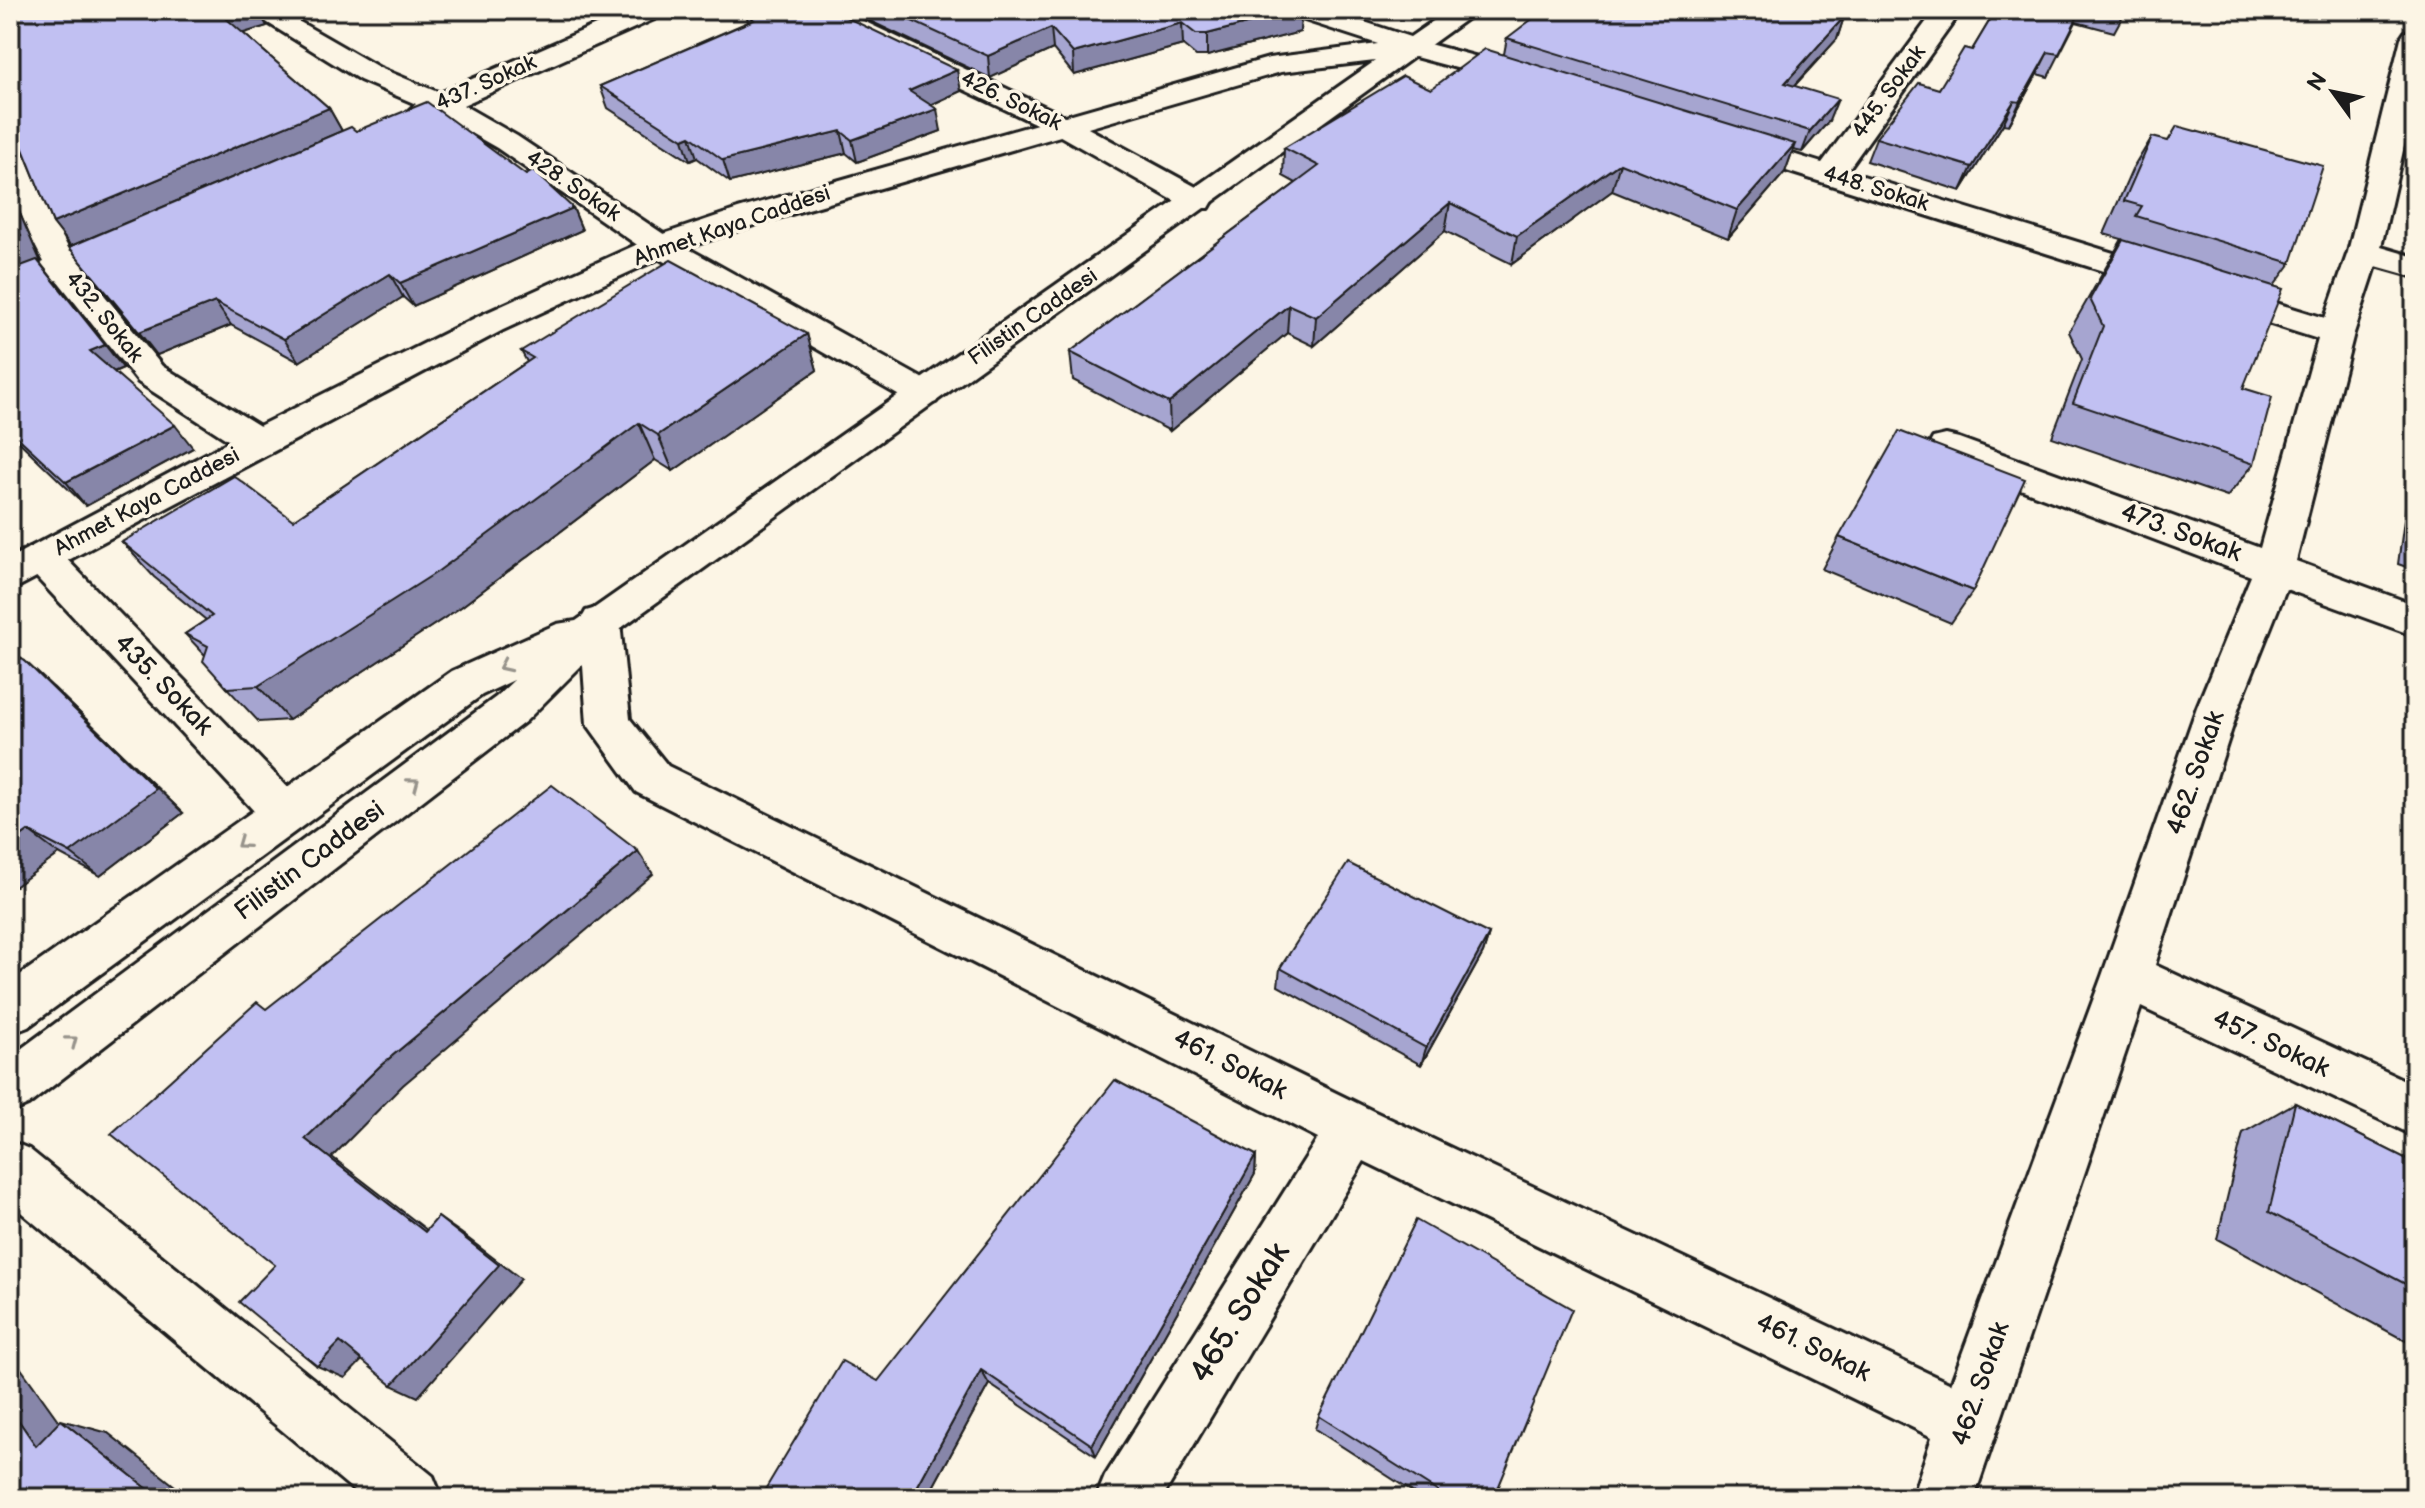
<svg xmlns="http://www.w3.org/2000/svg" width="2425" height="1508" font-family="'Balsamiq Sans',sans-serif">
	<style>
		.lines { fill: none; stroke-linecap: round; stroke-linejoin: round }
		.minor-casing { stroke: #1c1c1c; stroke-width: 6 }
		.tertiary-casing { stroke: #1c1c1c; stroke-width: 6 }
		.minor { fill: #fcf5e5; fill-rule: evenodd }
		.tertiary { fill: #fcf5e5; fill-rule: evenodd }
		.wall { fill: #a6a5d0; stroke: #1c1c1c; stroke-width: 2 }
		.shaded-wall { fill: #8786a9; stroke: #1c1c1c; stroke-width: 2 }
		.building { fill: #c1c0f2; stroke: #1c1c1c; stroke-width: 2 }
		.oneway { stroke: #97938b }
		.labels { text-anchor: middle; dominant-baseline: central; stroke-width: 7; stroke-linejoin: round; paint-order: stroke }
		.far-street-label { font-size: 22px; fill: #1c1c1c; stroke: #fcf5e5 }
		.street-label { font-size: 26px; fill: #1c1c1c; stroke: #fcf5e5 }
		.near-street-label { font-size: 32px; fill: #1c1c1c; stroke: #fcf5e5 }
	</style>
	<rect width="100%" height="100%" fill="#fcf5e5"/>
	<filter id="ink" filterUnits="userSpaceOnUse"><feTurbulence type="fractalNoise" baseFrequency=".0125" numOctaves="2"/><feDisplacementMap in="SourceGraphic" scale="16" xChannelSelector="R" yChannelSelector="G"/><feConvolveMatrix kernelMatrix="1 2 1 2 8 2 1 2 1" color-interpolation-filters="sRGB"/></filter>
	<g filter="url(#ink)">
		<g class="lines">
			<defs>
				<g id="minor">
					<path d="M247,10H279L380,68L440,93L630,10H665L661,16L463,105L517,136L671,239L936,386L941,394L936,402L923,406L910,402L649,253L497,148L439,115L420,122L410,119L406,113L416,104L360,80Z"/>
					<path d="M806,10H840L1075,121L1209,194L1213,201L1209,208H1187L1055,133L810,16Z"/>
					<path d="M1935,10H1962L1847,171L2325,318L2348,252L2401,38L2405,32L2415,30V98L2381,247L2415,257V277L2376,266L2354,333L2296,561L2415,605V636L2286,589L2239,707L2155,965L2415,1085V1136L2141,1007L1974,1498H1912L1932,1437L1364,1161L1162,1498H1096L1105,1476L1318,1138L636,792L587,724L580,622L586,611L600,607L614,611L620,622L630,719L668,766L1373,1111L1951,1384L2102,976L2197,707L2251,576L1933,456L1928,447L1933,438L1946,435L1959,438L2260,548L2318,339L1720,150L1715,144L1720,138L1730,135L1822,163Z"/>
					<path d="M1414,40L1534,72L1538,78L1534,84L1524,86L1404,54L1400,48L1404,42Z"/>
					<path d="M10,133L20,136L25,142L59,231L70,251L122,229H144L149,236L144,243L83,269L162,366L271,433L276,442L271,451L258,454L245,451L138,382L57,280L10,298V276L44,262C16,211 10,190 10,133Z"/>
					<path d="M42,544L56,548L300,800L307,813L300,826L284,832L268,826L28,568L22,558L28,548Z"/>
					<path d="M10,1141L29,1149L433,1476L442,1498H363L10,1203Z"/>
				</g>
				<path id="tertiary" d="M1288,10H1328L1410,37L1449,10H1479L614,633L526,721L28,1105L10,1113V1057L496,697L514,680L482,695L28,1027L10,1034V982L452,671L557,624L576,621L1375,61L1281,72L760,223L671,253L503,330L10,591V558L245,433L479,316L649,239L738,209L1269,58L1378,44L1292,16Z"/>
			</defs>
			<!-- minor casing -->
			<use href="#minor" class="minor-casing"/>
			<!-- tertiary casing -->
			<use href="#tertiary" class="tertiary-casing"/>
			<!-- minor -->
			<use href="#minor" class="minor"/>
			<!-- tertiary -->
			<use href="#tertiary" class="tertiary"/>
		</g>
		<!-- wall -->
		<g class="wall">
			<path d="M10,10L267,26L243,33L329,108L342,131L71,246L53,223L16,132L10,131Z"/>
			<path d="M284,10H319L297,17Z"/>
			<path d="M847,10H1301L1300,32L1207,56H1196L1183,45L1074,75L1053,49L990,78Z"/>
			<path d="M1996,10H2126L2114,32L2076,22L2048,77L2037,74L2009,125L2003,124L1961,191L1867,161L1876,138L1939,89L1972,50Z"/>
			<path d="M746,12L961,91L931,105L941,131L857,162L846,153L730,182L697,158L690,161L608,108L600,86L748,22Z"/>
			<path d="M1832,14L1844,17L1837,39L1794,86L1829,121L1802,152L1793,150L1785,172L1728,238L1612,191L1512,264L1445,231L1314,346L1287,333L1170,431L1073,380L1070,352L1296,183L1283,176L1284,148L1431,89L1504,54L1507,38Z"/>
			<path d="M356,131L526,175L573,208L582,230L413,306L403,297L299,362L231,325L157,355L69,247Z"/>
			<path d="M2152,137L2291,263L2274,286L2243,388L2254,464L2227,497L2052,437L2082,359L2069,332L2122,239L2104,234L2132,170Z"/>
			<path d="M10,164L14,200L40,260H38L123,368L114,372L193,448L86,506L10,433Z"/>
			<path d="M807,334L817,370L673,471L655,460L461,607L289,720L259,722L227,688L205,655L185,634L206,620L154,577L122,542L293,520L527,362L521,351Z"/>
			<path d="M2415,440V570L2398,564Z"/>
			<path d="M1839,537L1973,591L1951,623L1822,569Z"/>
			<path d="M54,688L183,813L100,876L59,854L10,890Z"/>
			<path d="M1489,934L1483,953L1421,1065L1278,986L1280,968Z"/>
			<path d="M2295,1103L2415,1163V1346L2217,1239L2243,1133Z"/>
			<path d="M1256,1155L1255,1174L1096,1456L989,1384L927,1498H760L878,1381Z"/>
			<path d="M1319,1416L1494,1498H1422L1315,1429Z"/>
		</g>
		<!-- shaded-wall -->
		<g class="shaded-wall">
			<path d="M233,10H258L267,26L234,36L221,14Z"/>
			<path d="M293,10H319L297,17Z"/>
			<path d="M1301,10L1300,32L1207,56V34Z"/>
			<path d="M1844,17L1837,39L1777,105L1785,83Z"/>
			<path d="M1182,23L1183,45L1074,75L1073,53Z"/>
			<path d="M1051,28L1053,49L990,78L988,56Z"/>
			<path d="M2048,52L2037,74L2009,125L2020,102Z"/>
			<path d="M957,70L961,91L913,113L909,91Z"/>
			<path d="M1838,99L1829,121L1802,152L1810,131Z"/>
			<path d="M2014,101L2003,124L1961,191L1972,167Z"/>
			<path d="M329,108L342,131L71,246L53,223Z"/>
			<path d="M937,109L941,131L857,162L852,140Z"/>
			<path d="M841,131L846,153L730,182L723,160Z"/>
			<path d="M690,136L697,158L690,161L683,139Z"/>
			<path d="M1795,144L1785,172L1728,238L1737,210Z"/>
			<path d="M1620,163L1612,191L1512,264L1517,236Z"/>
			<path d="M10,164L14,200L40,260L10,273Z"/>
			<path d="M1450,203L1445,231L1314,346L1316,317Z"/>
			<path d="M573,208L582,230L413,306L400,283Z"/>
			<path d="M390,274L403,297L299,362L284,339Z"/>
			<path d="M215,302L231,325L157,355L139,332Z"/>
			<path d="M1289,305L1287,333L1170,431L1169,403Z"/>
			<path d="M807,334L817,370L673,471L658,435Z"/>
			<path d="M105,345L123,368L108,374L90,351Z"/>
			<path d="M639,423L655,460L461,607L289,720L258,686Z"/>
			<path d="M175,425L193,448L86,506L66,482Z"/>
			<path d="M26,662L54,688L183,813L100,876L70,853Z"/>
			<path d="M28,831L59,854L10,890V844Z"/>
			<path d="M638,851L653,874L403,1085L332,1157L449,1247L425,1232L305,1139L380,1066Z"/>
			<path d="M1489,934L1483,953L1421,1065L1426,1048Z"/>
			<path d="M1256,1155L1255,1174L1096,1456L1092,1445Z"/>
			<path d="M438,1217L461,1233L521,1279L418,1397L392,1385Z"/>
			<path d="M340,1342L368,1354L345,1378L317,1366Z"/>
			<path d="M10,1353L85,1458L36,1446L10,1408Z"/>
			<path d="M981,1370L989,1384L927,1498H911Z"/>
			<path d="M61,1420L108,1433L190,1498H159Z"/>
		</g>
		<!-- building -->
		<g class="building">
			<path d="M10,10H233L221,14L329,108L53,223L10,117Z"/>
			<path d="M753,10H831L957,70L909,91L937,109L852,140L841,131L723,160L690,136L683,139L600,86L754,20L746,12Z"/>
			<path d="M888,10H1301L1207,34H1196L1182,23L1073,53L1051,28L988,56Z"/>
			<path d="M1544,10H1826L1824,12L1844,17L1785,83L1838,99L1810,131L1507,38Z"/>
			<path d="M1996,10H2081L2059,54L2048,52L2020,102L2014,101L1972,167L1876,138L1919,83L1939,89L1964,48L1972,50Z"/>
			<path d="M1485,49L1795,144L1737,210L1620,163L1517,236L1450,203L1316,317L1289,305L1169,403L1070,352L1319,166L1284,148L1403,76L1431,89Z"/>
			<path d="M427,102L526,175L533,171L573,208L400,283L390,274L284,339L215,302L139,332L69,247L351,127L356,131Z"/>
			<path d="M2177,126L2323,166L2291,263L2136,216L2142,206L2124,201L2152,137L2168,141Z"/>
			<path d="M10,210L21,236L10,241Z"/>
			<path d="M2123,240L2283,289L2243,388L2272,397L2254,464L2073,403L2103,326L2090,299Z"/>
			<path d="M37,260L105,345L90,351L175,425L66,482L10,430V270Z"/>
			<path d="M671,260L807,334L658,435L639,423L437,572L258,686L227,688L203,661L208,646L185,634L212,616L122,542L234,476L293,520L533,358L521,351Z"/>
			<path d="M1899,431L2025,479L1973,591L1839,537Z"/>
			<path d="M10,650L26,662L156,789L70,853L28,831L10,844Z"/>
			<path d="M552,785L638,851L380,1066L305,1139L425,1232L438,1217L499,1265L392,1385L340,1342L317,1366L239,1302L275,1265L111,1134L257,1002L266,1009Z"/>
			<path d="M1348,863L1489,934L1426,1048L1280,968Z"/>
			<path d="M1115,1080L1256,1155L1092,1445L981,1370L911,1498H760L842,1361L878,1381Z"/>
			<path d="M2295,1103L2415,1163V1289L2269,1212Z"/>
			<path d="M1416,1220L1572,1309L1494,1498H1448L1319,1416Z"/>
			<path d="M10,1408L36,1446L61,1420L159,1498H10Z"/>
		</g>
		<!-- one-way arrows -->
		<defs><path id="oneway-chevron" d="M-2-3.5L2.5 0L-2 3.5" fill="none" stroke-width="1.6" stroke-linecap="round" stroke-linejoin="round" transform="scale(2)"/></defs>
		<g class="oneway">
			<use href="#oneway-chevron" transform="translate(504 666) rotate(155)"/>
			<use href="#oneway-chevron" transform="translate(414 783) rotate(-37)"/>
			<use href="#oneway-chevron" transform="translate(242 843) rotate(144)"/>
			<use href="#oneway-chevron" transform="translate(72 1041) rotate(-37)"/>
		</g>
	</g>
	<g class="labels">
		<!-- far-street labels -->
		<g class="far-street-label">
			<text transform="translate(486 83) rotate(-24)">437. Sokak</text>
			<text transform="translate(1889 92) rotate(-54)">445. Sokak</text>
			<text transform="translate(1011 101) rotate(26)">426. Sokak</text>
			<text transform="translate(573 186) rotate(34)">428. Sokak</text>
			<text transform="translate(1876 189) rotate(17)">448. Sokak</text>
			<text transform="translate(732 226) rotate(-19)">Ahmet Kaya Caddesi</text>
			<text transform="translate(104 317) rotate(51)">432. Sokak</text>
			<text transform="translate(1033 317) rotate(-35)">Filistin Caddesi</text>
			<text transform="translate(147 502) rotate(-28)">Ahmet Kaya Caddesi</text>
		</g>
		<!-- street labels -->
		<g class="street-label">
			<text transform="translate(2181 533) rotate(20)">473. Sokak</text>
			<text transform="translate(163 685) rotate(46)">435. Sokak</text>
			<text transform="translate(2196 773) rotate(-71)">462. Sokak</text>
			<text transform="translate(310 861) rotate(-37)">Filistin Caddesi</text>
			<text transform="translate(2271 1044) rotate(25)">457. Sokak</text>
			<text transform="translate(1230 1065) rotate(27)">461. Sokak</text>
			<text transform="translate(1813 1348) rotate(26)">461. Sokak</text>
			<text transform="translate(1981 1384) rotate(-71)">462. Sokak</text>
		</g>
		<!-- near-street labels -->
		<g class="near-street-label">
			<text transform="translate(1240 1313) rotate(-58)">465. Sokak</text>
		</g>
	</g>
	<!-- margin -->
	<rect width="2425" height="1508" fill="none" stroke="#fcf5e5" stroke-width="40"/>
	<rect x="20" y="20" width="2385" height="1468" fill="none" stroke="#1c1c1c" stroke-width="3" filter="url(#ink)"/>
	<!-- north arrow -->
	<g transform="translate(2333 92) rotate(303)" stroke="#fcf5e5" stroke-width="6" paint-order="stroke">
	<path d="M0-6L14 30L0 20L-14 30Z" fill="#1c1c1c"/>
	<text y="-12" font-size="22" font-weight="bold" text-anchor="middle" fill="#1c1c1c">N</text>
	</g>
</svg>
